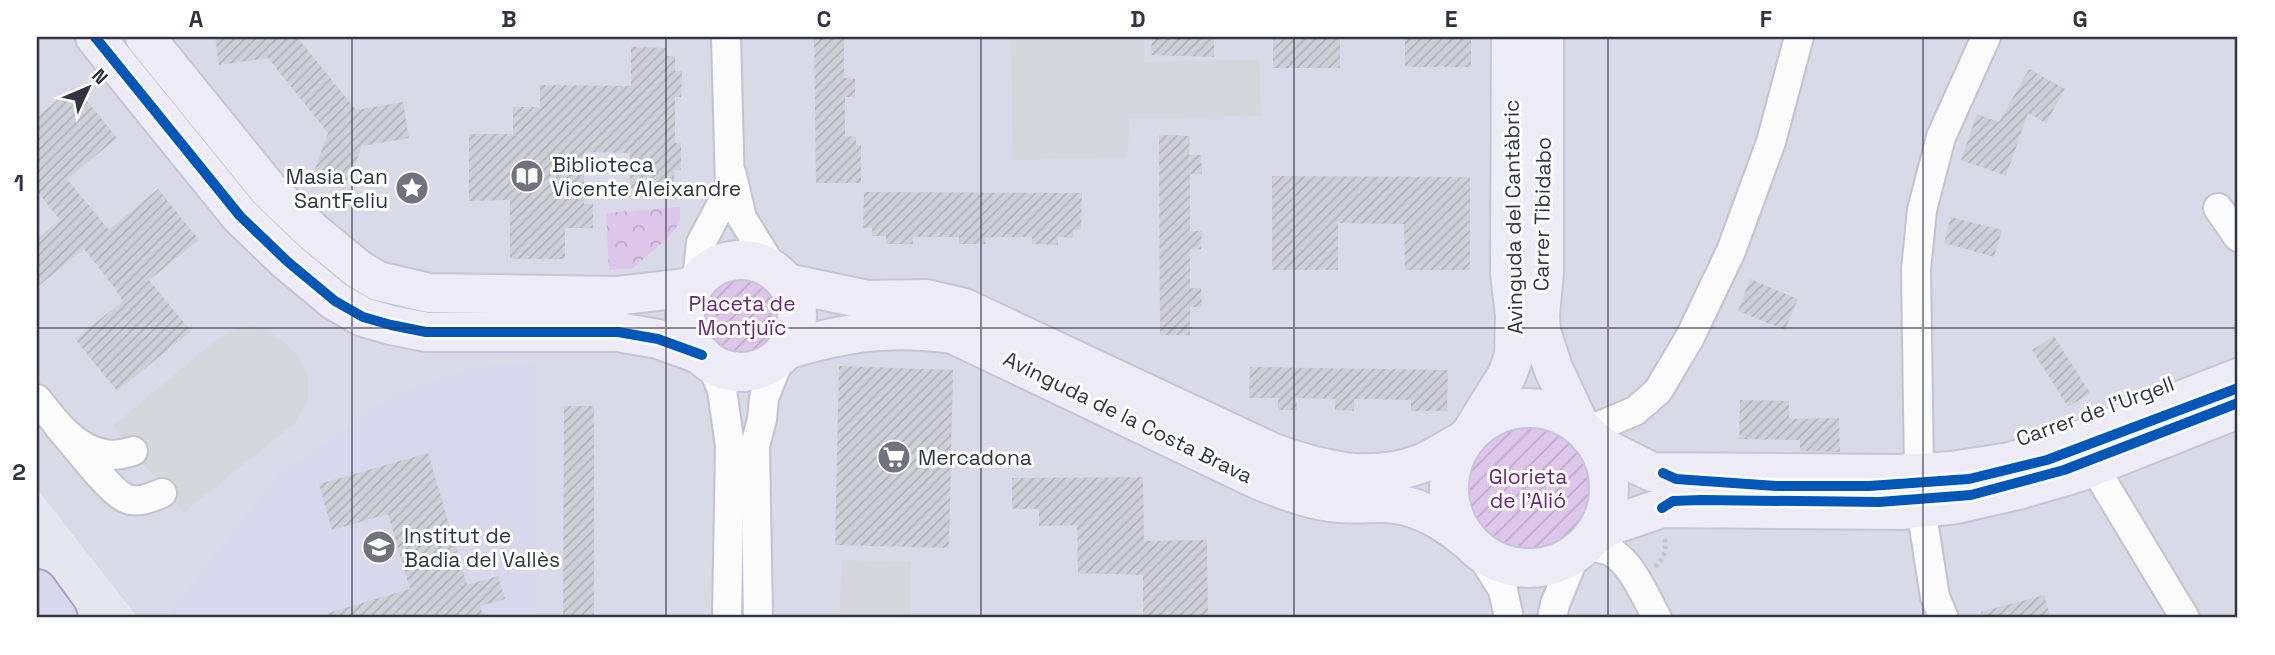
<svg xmlns="http://www.w3.org/2000/svg" width="2275" height="655" font-family="'Space Grotesk',sans-serif">
	<style>
		.residential { fill: #d9dae8 }
		.education { fill: #d8d8ec }
		.park { fill: url(#park-crowns) }
		.garden { fill: url(#garden-furrows) }
		.parking { fill: #d6d6dd }
		.building { fill: url(#building-hatch) }
		.lines { fill: none; stroke-linecap: round; stroke-linejoin: round }
		.street-casing { stroke: #c3c3cc; stroke-width: 32 }
		.secondary-casing { stroke: #c5c5d6; stroke-width: 42 }
		.highway-casing { stroke: #a1a3c6; stroke-width: 42 }
		.path { stroke: #c5c6cc; stroke-width: 4.5; stroke-dasharray: 3.5 3.5; stroke-linecap: butt }
		.street { stroke: #fbfbfc; stroke-width: 28 }
		.secondary { stroke: #edecf6; stroke-width: 38 }
		.highway { stroke: #d7d8eb; stroke-width: 38 }
		.cycleway-casing { stroke: #fff; stroke-width: 15 }
		.cycleway { stroke: #0057b8; stroke-width: 10 }
		.grid { fill: none; stroke: #333443; stroke-width: 2; stroke-opacity: 0.55 }
		.labels { text-anchor: middle; dominant-baseline: central; stroke-width: 6; stroke-linejoin: round; paint-order: stroke }
		.poi-label { font-size: 21px; fill: #333443; stroke: #fff; text-anchor: start }
		.street-label { font-size: 21px; fill: #333443; stroke: #fff }
		.park-label { font-size: 21px; fill: #6d2674; stroke: #fff }
		.neatline { fill: none; stroke: #333443; stroke-width: 2.5 }
		.grid-label { font-size: 23px; text-anchor: middle; font-weight: bold; fill: #333443 }
	</style>
	<defs>
		<pattern id="park-crowns" width="20" height="18" patternUnits="userSpaceOnUse" patternTransform="scale(1.75)"><rect width="20" height="18" fill="#dec5ea"/><path d="M2 6a3 3 0 1 1 6 0M12 15a3 3 0 1 1 6 0" fill="none" stroke="#bfaaca"/></pattern>
		<pattern id="garden-furrows" width="10" height="10" patternUnits="userSpaceOnUse" patternTransform="scale(1.75)"><rect width="10" height="10" fill="#dec5ea"/><path d="M-1 1l2-2M0 10L10 0M9 11l2-2" fill="none" stroke="#bfaaca"/></pattern>
		<pattern id="building-hatch" width="6" height="6" patternUnits="userSpaceOnUse" patternTransform="scale(1.75)"><rect width="6" height="6" fill="#cfcfd7"/><path d="M-1 1l2-2M0 6l6-6M5 7l2-2" fill="none" stroke="#b2b2ba"/></pattern>
	</defs>
	<rect width="100%" height="100%" fill="#e6e6ee"/>
	<!-- residential -->
	<path class="residential" d="M37,37H2238V618H138L37,489Z"/>
	<!-- education -->
	<path class="education" d="M537,362L536,618H165L278,475L396,393L472,367Z"/>
	<!-- park -->
	<path class="park" d="M680,207V222L669,237L633,268L609,270L606,213Z"/>
	<!-- garden -->
	<g class="garden">
		<circle cx="742" cy="315" r="37"/>
		<circle cx="1529" cy="488" r="66"/>
	</g>
	<!-- parking -->
	<g class="parking">
		<path d="M1011,37H1144V62L1259,59L1261,116L1130,119L1127,157L1013,160Z"/>
		<path d="M253,325L270,332L283,341L298,356L308,377V400L295,423L183,513L113,426L216,340L234,330Z"/>
		<path d="M841,560L911,562L910,618H840Z"/>
	</g>
	<!-- building -->
	<g class="building">
		<path d="M215,37H297L356,110L403,102L409,138L362,146L345,190L312,177L328,133L268,58L219,65Z"/>
		<path d="M814,37H844V78L855,79V97H845V136L856,137V145H861V183H816Z"/>
		<path d="M1152,37H1214V57L1151,55Z"/>
		<rect x="1273" y="37" width="67" height="31"/>
		<rect x="1405" y="37" width="66" height="30"/>
		<path d="M631,47L667,48V56H675V71H682L681,97H675V143H681V170H674V184H666V193H630V153L584,152V204H593V228H565V259H510V200L469,201V134H513V107H540V85L631,86Z"/>
		<path d="M2029,69L2065,89L2046,123L2028,113L2006,176L1961,160L1977,114L1999,122Z"/>
		<path d="M75,86L117,138L67,179L109,230L158,189L199,240L149,280L191,331L117,391L75,339L123,301L114,287L84,249L37,287V239L60,220L37,191V117Z"/>
		<path d="M1159,135L1190,136L1189,155H1201L1202,174H1190V231H1202L1201,249H1190V288H1201L1202,307H1190V335H1160Z"/>
		<path d="M1272,176L1470,177V270H1405L1404,224L1338,223V270H1272Z"/>
		<path d="M864,192L1082,193L1081,230H1073V238L1058,237V245L1032,244V237H986L985,244H959V237H913V244H886V236H872V228H863Z"/>
		<path d="M1951,217L2002,230L1994,257L1944,243Z"/>
		<path d="M1750,279L1798,299L1785,330L1738,311Z"/>
		<path d="M2054,336L2090,393L2068,407L2032,350Z"/>
		<path d="M839,366L953,370L949,548L835,545Z"/>
		<path d="M1250,367L1448,370L1447,411H1411V400L1354,399V411L1335,410V399L1296,398L1297,410H1278V398H1249Z"/>
		<path d="M1740,400L1789,401V419L1839,418L1840,452L1800,451V440L1739,439Z"/>
		<path d="M564,406H594V618H563Z"/>
		<path d="M428,453L467,585L498,576L505,599L480,606L484,618H329L328,613L410,589L388,514L332,530L319,484Z"/>
		<path d="M1143,477L1144,541L1207,540L1208,618H1143V575L1078,573L1077,525L1039,526V509H1012V478Z"/>
		<path d="M2044,595L2051,618H1982L1981,612Z"/>
	</g>
	<g class="lines">
		<defs>
			<g id="street">
				<path d="M732,175L742,218L774,270"/>
				<path d="M2218,208L2238,237"/>
				<path d="M697,281L701,243L730,188L726,37"/>
				<path d="M710,361L722,390L730,446L727,618"/>
				<path d="M37,399C61,430 90,467 133,451"/>
				<path d="M58,426C72,441 109,491 125,498C137,504 150,498 162,493"/>
				<path d="M1585,432L1635,411L1658,391L1690,337L1731,251L1771,142L1799,37"/>
				<path d="M2100,464L2103,482L2185,618"/>
				<path d="M1919,473L1916,270L1922,210L1941,137L1986,37"/>
				<path d="M1921,508L1935,597L1944,618"/>
				<path d="M1584,547C1592,547 1600,548 1607,550C1630,558 1646,598 1657,618"/>
				<path d="M1480,553L1503,590L1509,618"/>
				<path d="M758,618L755,446L762,419L764,398L781,355"/>
				<path d="M1552,618L1555,604L1576,553"/>
			</g>
			<g id="secondary">
				<path d="M95,37L240,216L288,262L335,301L363,317L391,325L426,332H618L658,339L702,355"/>
				<path d="M145,37L269,190L313,232L358,269L378,281L429,293L616,296L693,287"/>
				<path d="M1544,37V273L1540,315L1541,331L1553,368L1580,426"/>
				<circle cx="741" cy="316" r="56"/>
				<path d="M787,283L868,300L926,299L964,308L1273,453C1321,470 1370,483 1420,464C1435,458 1449,448 1463,441"/>
				<path d="M786,350C846,332 890,325 953,334L1261,481C1287,491 1312,501 1339,503C1354,504 1368,503 1382,503C1414,503 1442,519 1465,538"/>
				<circle cx="1529" cy="488" r="80"/>
				<path d="M1474,428L1507,375L1514,356L1515,316L1510,273L1511,37"/>
				<path d="M1589,436L1606,449L1652,472L1898,474L1952,471L2010,462L2067,445L2238,378"/>
				<path d="M1592,538L1609,526L1662,508L1900,510L1956,504L2018,490L2076,473L2238,409"/>
			</g>
			<path id="highway" d="M37,589L58,618"/>
		</defs>
		<!-- street casing -->
		<use href="#street" class="street-casing"/>
		<!-- secondary casing -->
		<use href="#secondary" class="secondary-casing"/>
		<!-- highway casing -->
		<use href="#highway" class="highway-casing"/>
		<!-- path -->
		<path class="path" d="M1655,567C1664,558 1667,550 1665,538"/>
		<!-- street -->
		<use href="#street" class="street"/>
		<!-- secondary -->
		<use href="#secondary" class="secondary"/>
		<!-- highway -->
		<use href="#highway" class="highway"/>
		<defs>
			<g id="cycleway">
				<path d="M95,37L240,216L288,262L335,301L363,317L391,325L426,332H618L658,339L702,355"/>
				<path d="M1663,473L1676,479L1776,486H1869L1969,479L2047,460L2238,388"/>
				<path d="M1662,508L1673,501L1701,500L1879,502L1971,495L2064,470L2238,403"/>
			</g>
		</defs>
		<!-- cycleway casing -->
		<use href="#cycleway" class="cycleway-casing"/>
		<!-- cycleway -->
		<use href="#cycleway" class="cycleway"/>
	</g>
	<!-- grid -->
	<path class="grid" d="M352,37V618M666,37V618M981,37V618M1294,37V618M1608,37V618M1923,37V618M37,328H2238"/>
	<!-- icons -->
	<defs>
		<symbol id="library-disc" viewBox="-11 -11 22 22"><circle r="9.5" fill="#72727f" stroke="#fff"/><path d="M-6-4Q-3-5.5-.7-3.5V5Q-3 3-6 4ZM6-4Q3-5.5 .7-3.5V5Q3 3 6 4Z" fill="#fff"/></symbol>
		<symbol id="sight-disc" viewBox="-11 -11 22 22"><circle r="9.5" fill="#72727f" stroke="#fff"/><path d="M0-6L1.8-2.2L6-1.7L2.9 1.2L3.7 5.4L0 3.3L-3.7 5.4L-2.9 1.2L-6-1.7L-1.8-2.2Z" fill="#fff"/></symbol>
		<symbol id="supermarket-disc" viewBox="-11 -11 22 22"><circle r="9.5" fill="#72727f" stroke="#fff"/><path d="M-6-5.5h2.5l.6 2H6L4.5 2H-2.5L-4.4-4H-6ZM-1.5 3.2a1.3 1.3 0 1 0 .1 0ZM3 3.2a1.3 1.3 0 1 0 .1 0Z" fill="#fff"/></symbol>
		<symbol id="school-disc" viewBox="-11 -11 22 22"><circle r="9.5" fill="#72727f" stroke="#fff"/><path d="M0-5L7-2L0 1L-7-2ZM-4 1L0 2.5L4 1V4Q0 6-4 4Z" fill="#fff"/></symbol>
	</defs>
	<g fill-rule="evenodd">
		<use href="#library-disc" x="508" y="157" width="38" height="38"/>
		<use href="#sight-disc" x="393" y="169" width="38" height="38"/>
		<use href="#supermarket-disc" x="875" y="438" width="38" height="38"/>
		<use href="#school-disc" x="360" y="528" width="38" height="38"/>
	</g>
	<g class="labels">
		<!-- poi labels -->
		<g class="poi-label">
			<text x="552" y="164">Biblioteca<tspan x="552" dy="24">Vicente Aleixandre</tspan></text>
			<text x="388" y="176" text-anchor="end">Masia Can<tspan x="388" dy="24">SantFeliu</tspan></text>
			<text x="918" y="457">Mercadona</text>
			<text x="404" y="535">Institut de<tspan x="404" dy="24">Badia del Vallès</tspan></text>
		</g>
		<!-- street labels -->
		<g class="street-label">
			<text transform="translate(1542 214) rotate(-89)">Carrer Tibidabo</text>
			<text transform="translate(1513 217) rotate(-91)">Avinguda del Cantàbric</text>
			<text transform="translate(2095 411) rotate(-20)">Carrer de l'Urgell</text>
			<text transform="translate(1128 417) rotate(26)">Avinguda de la Costa Brava</text>
		</g>
		<!-- park labels -->
		<g class="park-label">
			<text x="742" y="303">Placeta de<tspan x="742" dy="24">Montjuïc</tspan></text>
			<text x="1528" y="476">Glorieta<tspan x="1528" dy="24">de l'Alió</tspan></text>
		</g>
	</g>
	<!-- border -->
	<rect width="2275" height="655" fill="none" stroke="#ffffff" stroke-width="77"/>
	<!-- north arrow -->
	<g transform="translate(88 88) rotate(46)" stroke="#ffffff" stroke-width="5" paint-order="stroke">
	<path d="M0-5L12 26L0 18L-12 26Z" fill="#333443"/>
	<text y="-10" font-size="19" font-weight="bold" text-anchor="middle" fill="#333443">N</text>
	</g>
	<rect x="38" y="38" width="2198" height="578" class="neatline"/>
	<g class="grid-label">
		<text x="196" y="27">A</text>
		<text x="509" y="27">B</text>
		<text x="824" y="27">C</text>
		<text x="1138" y="27">D</text>
		<text x="1451" y="27">E</text>
		<text x="1766" y="27">F</text>
		<text x="2080" y="27">G</text>
		<text x="19" y="191">1</text>
		<text x="19" y="480">2</text>
	</g>
</svg>
